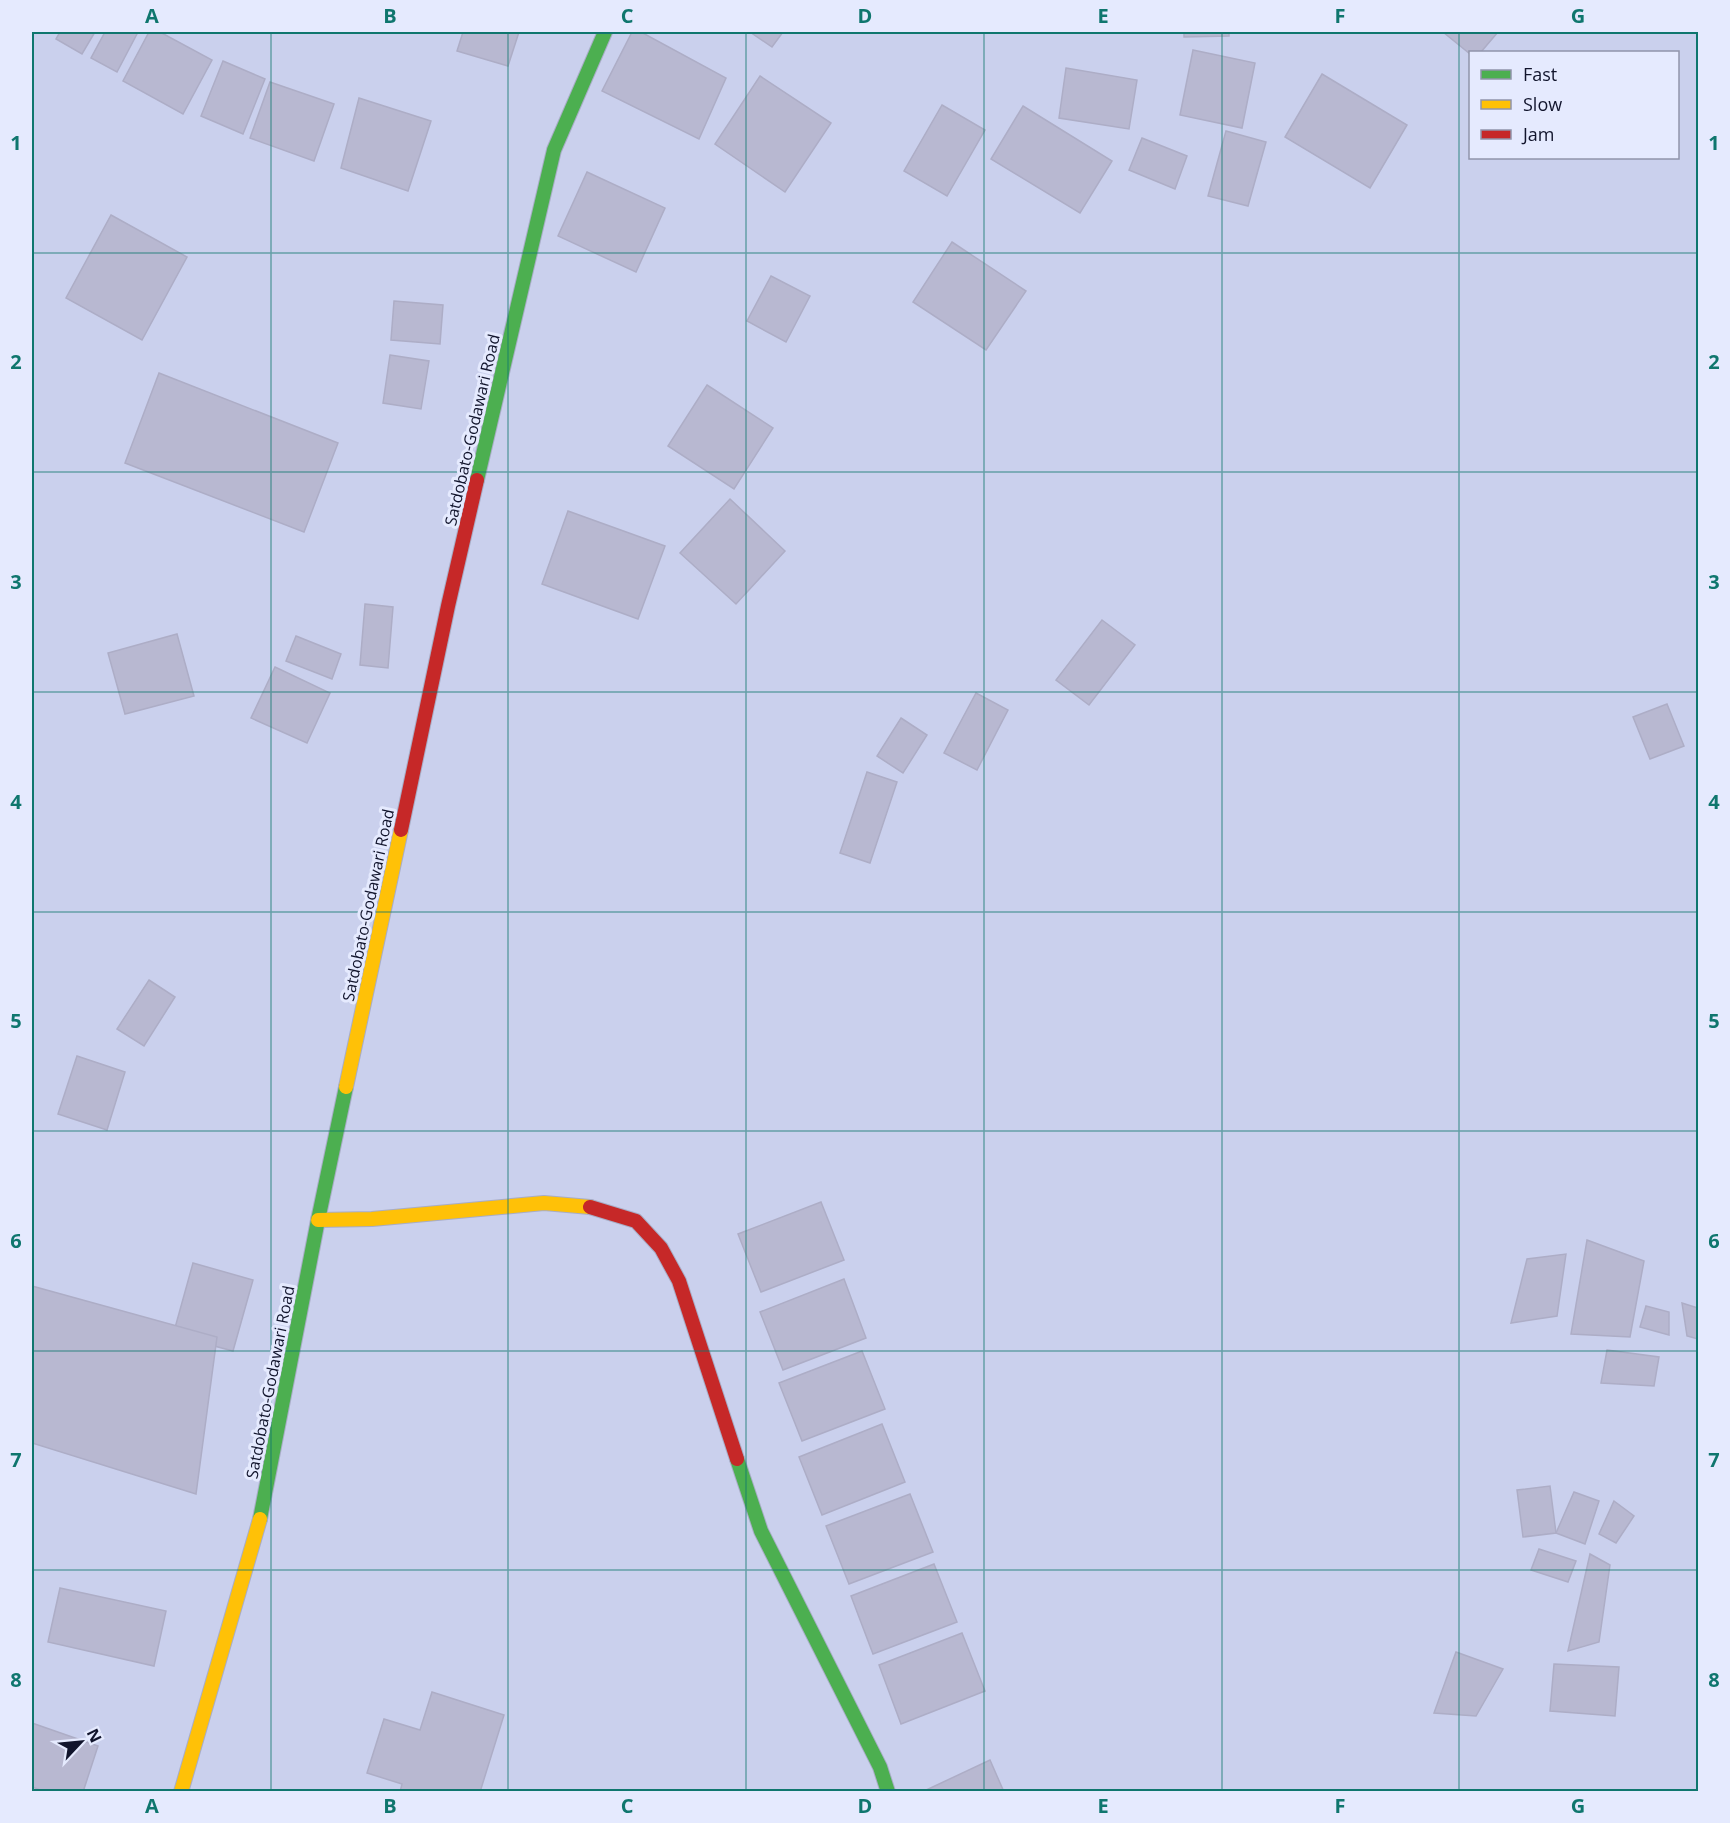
<svg xmlns="http://www.w3.org/2000/svg" width="1730" height="1823" font-family="'Open Sans',sans-serif">
	<style>
		.building { fill: #b8b8d1; stroke: #adadc6; stroke-width: 1.5 }
		.lines { fill: none; stroke-linecap: round; stroke-linejoin: round }
		.fast-casing { stroke: #a8adc6; stroke-width: 16 }
		.slow-casing { stroke: #a8adc6; stroke-width: 16 }
		.jam-casing { stroke: #a8adc6; stroke-width: 16 }
		.fast { stroke: #4caf50; stroke-width: 14 }
		.slow { stroke: #ffc107; stroke-width: 14 }
		.jam { stroke: #c62828; stroke-width: 14 }
		.grid { fill: none; stroke: #0f766e; stroke-width: 1.5; stroke-opacity: 0.55 }
		.labels { text-anchor: middle; dominant-baseline: central; stroke-width: 6; stroke-linejoin: round; paint-order: stroke }
		.street-label { font-size: 16px; fill: #11142c; stroke: #e5eafe }
		.neatline { fill: none; stroke: #0f766e; stroke-width: 2 }
		.grid-label { font-size: 20px; text-anchor: middle; font-weight: bold; fill: #0f766e }
	</style>
	<rect width="100%" height="100%" fill="#cad0ed"/>
	<!-- building -->
	<g class="building">
		<path d="M60,32H95L82,54L56,39Z"/>
		<path d="M105,32H138L117,72L91,58Z"/>
		<path d="M149,32H160L212,60L183,114L123,81Z"/>
		<path d="M463,32H519L508,66L457,51Z"/>
		<path d="M632,32H641L726,78L699,139L602,91Z"/>
		<path d="M750,32H783L772,47Z"/>
		<path d="M1184,32H1229V36L1184,37Z"/>
		<path d="M1443,32H1498L1481,52H1470V54Z"/>
		<path d="M1193,50L1255,63L1242,128L1180,115Z"/>
		<path d="M223,61L265,79L243,134L201,116Z"/>
		<path d="M1066,68L1137,80L1129,129L1059,118Z"/>
		<path d="M1322,74L1407,125L1370,188L1285,137Z"/>
		<path d="M760,76L831,123L785,192L715,144Z"/>
		<path d="M270,82L334,104L314,161L250,138Z"/>
		<path d="M359,98L431,121L408,191L341,168Z"/>
		<path d="M942,105L985,130L947,196L904,171Z"/>
		<path d="M1023,106L1112,161L1080,213L991,159Z"/>
		<path d="M1226,131L1266,142L1248,206L1208,196Z"/>
		<path d="M1142,138L1187,156L1175,189L1129,170Z"/>
		<path d="M587,172L665,208L636,272L558,236Z"/>
		<path d="M111,215L187,257L142,340L66,298Z"/>
		<path d="M952,242L1026,291L986,350L913,302Z"/>
		<path d="M771,276L810,296L786,342L747,321Z"/>
		<path d="M394,301L443,305L440,344L391,340Z"/>
		<path d="M390,355L429,361L421,409L383,403Z"/>
		<path d="M159,373L338,443L304,532L125,463Z"/>
		<path d="M707,385L773,428L734,489L668,446Z"/>
		<path d="M730,499L785,551L736,604L680,553Z"/>
		<path d="M568,511L665,546L638,619L542,584Z"/>
		<path d="M365,604L393,607L388,668L360,665Z"/>
		<path d="M1102,620L1135,645L1089,705L1056,680Z"/>
		<path d="M177,634L194,696L125,714L108,653Z"/>
		<path d="M296,636L341,654L332,679L286,661Z"/>
		<path d="M275,667L330,693L307,743L251,718Z"/>
		<path d="M976,693L1008,710L977,770L944,753Z"/>
		<path d="M1667,704L1684,746L1650,759L1633,717Z"/>
		<path d="M901,718L927,735L903,773L877,756Z"/>
		<path d="M867,772L897,782L870,863L840,853Z"/>
		<path d="M149,980L175,997L144,1046L117,1029Z"/>
		<path d="M77,1056L125,1072L107,1130L58,1114Z"/>
		<path d="M821,1202L844,1260L761,1292L738,1234Z"/>
		<path d="M1587,1240L1644,1261L1630,1337L1571,1334Z"/>
		<path d="M1566,1254L1557,1316L1511,1323L1527,1259Z"/>
		<path d="M193,1263L253,1280L233,1351L173,1335Z"/>
		<path d="M844,1279L866,1338L783,1370L760,1312Z"/>
		<path d="M32,1286L217,1337L196,1494L32,1443Z"/>
		<path d="M1682,1303L1698,1308V1339L1687,1336Z"/>
		<path d="M1646,1306L1669,1312V1335L1640,1327Z"/>
		<path d="M1607,1350L1659,1357L1654,1386L1601,1383Z"/>
		<path d="M862,1351L885,1409L802,1441L779,1383Z"/>
		<path d="M882,1424L905,1482L822,1515L799,1457Z"/>
		<path d="M1550,1486L1556,1533L1523,1537L1517,1490Z"/>
		<path d="M1574,1492L1599,1501L1585,1544L1556,1533Z"/>
		<path d="M910,1494L933,1552L849,1584L826,1526Z"/>
		<path d="M1614,1501L1634,1516L1616,1543L1599,1534Z"/>
		<path d="M1539,1549L1576,1561L1568,1582L1531,1570Z"/>
		<path d="M1590,1554L1610,1565L1599,1642L1568,1651Z"/>
		<path d="M934,1564L957,1622L873,1654L851,1596Z"/>
		<path d="M60,1588L166,1611L154,1666L48,1642Z"/>
		<path d="M962,1633L985,1691L901,1724L879,1665Z"/>
		<path d="M1456,1652L1503,1669L1476,1716L1434,1713Z"/>
		<path d="M1554,1664L1619,1667L1615,1716L1550,1711Z"/>
		<path d="M432,1692L504,1715L480,1792H400L402,1784L367,1773L384,1719L420,1730Z"/>
		<path d="M32,1723L98,1746L83,1792H46L32,1787Z"/>
		<path d="M990,1760L1004,1792H922Z"/>
	</g>
	<g class="lines">
		<defs>
			<g id="fast">
				<path d="M477,480L554,150L605,32"/>
				<path d="M737,1459L761,1531L880,1767L888,1792"/>
				<path d="M260,1519L318,1220L346,1087"/>
			</g>
			<g id="slow">
				<path d="M346,1087L401,830"/>
				<path d="M318,1220L372,1219L544,1203L590,1207"/>
				<path d="M181,1792L260,1519"/>
			</g>
			<g id="jam">
				<path d="M401,830L448,606L477,480"/>
				<path d="M590,1207L636,1221L661,1248L679,1281L737,1459"/>
			</g>
		</defs>
		<!-- fast casing -->
		<use href="#fast" class="fast-casing"/>
		<!-- slow casing -->
		<use href="#slow" class="slow-casing"/>
		<!-- jam casing -->
		<use href="#jam" class="jam-casing"/>
		<!-- fast -->
		<use href="#fast" class="fast"/>
		<!-- slow -->
		<use href="#slow" class="slow"/>
		<!-- jam -->
		<use href="#jam" class="jam"/>
	</g>
	<!-- grid -->
	<path class="grid" d="M271,32V1792M508,32V1792M746,32V1792M984,32V1792M1222,32V1792M1459,32V1792M32,253H1698M32,472H1698M32,692H1698M32,912H1698M32,1131H1698M32,1351H1698M32,1570H1698"/>
	<g class="labels">
		<!-- street labels -->
		<g class="street-label">
			<text transform="translate(472 430) rotate(-77)">Satdobato-Godawari Road</text>
			<text transform="translate(368 905) rotate(-78)">Satdobato-Godawari Road</text>
			<text transform="translate(270 1382) rotate(-79)">Satdobato-Godawari Road</text>
		</g>
	</g>
	<!-- border -->
	<rect width="1730" height="1823" fill="none" stroke="#e5eafe" stroke-width="66"/>
	<!-- legend -->
	<rect x="1469" y="51" width="210" height="108" fill="#e5eafe" stroke="#9094aa" stroke-width="1.5"/>
	<rect x="1481" y="70" width="30" height="9" fill="#4caf50" stroke="#9094aa" stroke-width="1.5"/>
	<text x="1523" y="81" font-size="18" fill="#11142c">Fast</text>
	<rect x="1481" y="100" width="30" height="9" fill="#ffc107" stroke="#9094aa" stroke-width="1.5"/>
	<text x="1523" y="111" font-size="18" fill="#11142c">Slow</text>
	<rect x="1481" y="130" width="30" height="9" fill="#c62828" stroke="#9094aa" stroke-width="1.5"/>
	<text x="1523" y="141" font-size="18" fill="#11142c">Jam</text>
	<!-- north arrow -->
	<g transform="translate(81 1742) rotate(64)" stroke="#e5eafe" stroke-width="4.5" paint-order="stroke">
	<path d="M0-4.5L10 22L0 15L-10 22Z" fill="#11142c"/>
	<text y="-9" font-size="16" font-weight="bold" text-anchor="middle" fill="#11142c">N</text>
	</g>
	<rect x="33" y="33" width="1664" height="1757" class="neatline"/>
	<g class="grid-label">
		<text x="152" y="23">A</text>
		<text x="390" y="23">B</text>
		<text x="627" y="23">C</text>
		<text x="865" y="23">D</text>
		<text x="1103" y="23">E</text>
		<text x="1340" y="23">F</text>
		<text x="1578" y="23">G</text>
		<text x="16" y="150">1</text>
		<text x="1714" y="150">1</text>
		<text x="16" y="369">2</text>
		<text x="1714" y="369">2</text>
		<text x="16" y="589">3</text>
		<text x="1714" y="589">3</text>
		<text x="16" y="809">4</text>
		<text x="1714" y="809">4</text>
		<text x="16" y="1028">5</text>
		<text x="1714" y="1028">5</text>
		<text x="16" y="1248">6</text>
		<text x="1714" y="1248">6</text>
		<text x="16" y="1467">7</text>
		<text x="1714" y="1467">7</text>
		<text x="16" y="1687">8</text>
		<text x="1714" y="1687">8</text>
		<text x="152" y="1813">A</text>
		<text x="390" y="1813">B</text>
		<text x="627" y="1813">C</text>
		<text x="865" y="1813">D</text>
		<text x="1103" y="1813">E</text>
		<text x="1340" y="1813">F</text>
		<text x="1578" y="1813">G</text>
	</g>
</svg>
